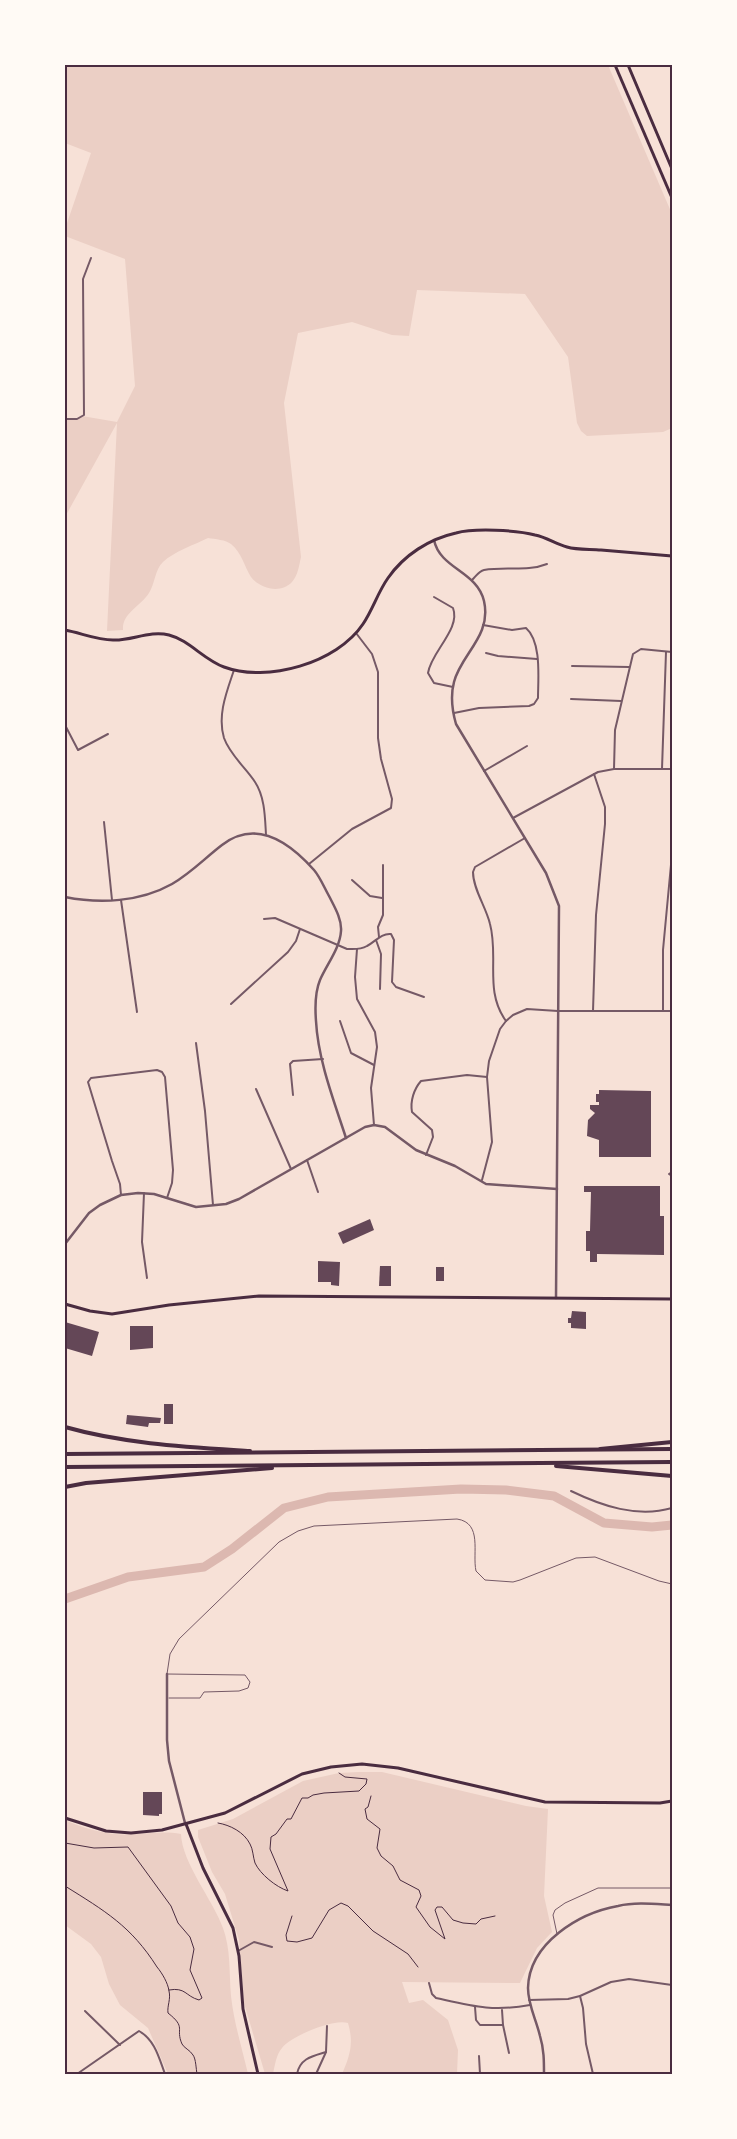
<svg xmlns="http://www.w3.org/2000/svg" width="737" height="2139" font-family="'Alegreya Sans',sans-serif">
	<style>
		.green { fill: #ebcfc5 }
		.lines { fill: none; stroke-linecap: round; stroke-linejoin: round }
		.river { stroke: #dcb8b0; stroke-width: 9 }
		.building { fill: #644757 }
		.path { stroke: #4a2c40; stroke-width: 1 }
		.service { stroke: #755966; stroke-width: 1 }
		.minor { stroke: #755966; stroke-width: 2 }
		.tertiary { stroke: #755966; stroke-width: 2.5 }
		.secondary { stroke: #4a2c40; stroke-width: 3 }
		.primary { stroke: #4a2c40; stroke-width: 3 }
		.motorway { stroke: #4a2c40; stroke-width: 4 }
		.neatline { fill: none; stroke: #4a2c40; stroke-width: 2 }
	</style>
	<rect width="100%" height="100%" fill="#f7e1d7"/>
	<!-- green -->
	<g class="green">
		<path d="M65,65H608L672,214V428L663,432L587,436L581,431L577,423L568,357L525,294L417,290L409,336L392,335L352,322L298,333L284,403L301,557C299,566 298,575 292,582C281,594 260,589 251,577C244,566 242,553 231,544C226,540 215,539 208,538C196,544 173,552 163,562C155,569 155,584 149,593C140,607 122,613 123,630L107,631L117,423L65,517V419H78L82,416L117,422L135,386L125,259L65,236V229L91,153L65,143Z"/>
		<path d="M359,1772H382L526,1806L548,1809L544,1896L552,1932L537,1948L520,1983L402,1982L409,2003L423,2000L448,2020L458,2050L457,2074H342C350,2056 354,2043 348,2023C334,2018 291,2036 282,2048C276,2055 275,2065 273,2074H265L244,2003L239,1940L225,1894L212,1872L198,1837V1830L233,1819L303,1781L339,1773Z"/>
		<path d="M65,1820C80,1827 98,1832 114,1834C137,1836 159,1830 181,1834C182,1863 213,1900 223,1928C231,1950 229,1973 231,1996C234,2023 242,2048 248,2074H168L148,2028L120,2005L109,1984L101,1957L91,1944L65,1925Z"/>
	</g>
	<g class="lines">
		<!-- river -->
		<path class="river" d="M65,1599L128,1577L204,1567L232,1549L284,1508L328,1497L461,1489L506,1490L554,1496L604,1523L652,1527L672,1525"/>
	</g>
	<!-- building -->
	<g class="building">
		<path d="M599,1090L651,1091V1157H599V1140L587,1136L588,1120L595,1113L590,1109V1105H599V1102H596V1094H599Z"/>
		<path d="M584,1186H660V1216H664V1255L597,1254V1262H590V1251H586V1231H590L591,1192H584Z"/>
		<path d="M370,1219L374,1230L343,1244L338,1233Z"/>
		<path d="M318,1261L340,1262L339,1286L331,1285V1282H318Z"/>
		<path d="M380,1266H391V1286H379Z"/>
		<rect x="436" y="1267" width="8" height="14"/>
		<path d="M572,1311L586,1312V1329L571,1328V1323H568V1318H571Z"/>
		<path d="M65,1322L99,1332L92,1356L65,1348Z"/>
		<path d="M130,1326H153V1348L130,1350Z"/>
		<rect x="164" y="1404" width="9" height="20"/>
		<path d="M127,1415L161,1418L160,1423H149L148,1427L126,1424Z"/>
		<path d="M143,1792H162V1814H159V1816L143,1815Z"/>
	</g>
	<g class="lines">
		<!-- path -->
		<g class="path">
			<path d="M371,1796L368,1807L365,1809L367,1819L380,1829L377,1848L381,1856L393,1866L400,1880L419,1890L421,1896L416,1907L430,1927L445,1939L435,1910L437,1907H442L453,1920L463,1923L476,1924L481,1919L495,1916"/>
			<path d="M218,1823C230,1825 244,1832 250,1844C253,1849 253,1857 255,1863C260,1874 276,1887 288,1891L270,1849L271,1837L276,1834L287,1819H291L302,1798H308L313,1795L324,1793L359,1791L366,1784L367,1779L345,1777L339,1773"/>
			<path d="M65,1843L94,1848L128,1847L171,1906L178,1923L190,1937L194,1949L190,1970L202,1998L199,2000C185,1996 186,1987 169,1990"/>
			<path d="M65,1886C105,1911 131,1926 157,1967C162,1973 168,1983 169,1991C171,1999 167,2006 168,2013C187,2028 175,2028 182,2044C184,2048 190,2050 193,2055C196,2059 196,2069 197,2074"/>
			<path d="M292,1916L286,1935L287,1941L297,1942L312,1938L329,1910L341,1903L348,1906L373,1931L408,1954L418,1967"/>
		</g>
		<!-- service -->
		<g class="service">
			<path d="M169,1698H200L204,1692L239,1691L248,1688L250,1682L245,1675L167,1674L170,1654L179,1639L279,1542L298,1531L314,1526L457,1519C483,1523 472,1553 476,1571L485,1580L513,1582L520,1580L576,1558L595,1557L659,1581L672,1584"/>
			<path d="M557,1934L553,1915L555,1910L565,1903L598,1888H672"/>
		</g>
		<!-- minor -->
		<g class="minor">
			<path d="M65,419H77L84,415L83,279L91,258"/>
			<path d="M472,580C476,576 479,571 484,570C505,566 527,572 547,564"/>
			<path d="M434,597L453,608C461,629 431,652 428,673L434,683L453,687"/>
			<path d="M486,653L498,656L537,659"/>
			<path d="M572,666L629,667"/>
			<path d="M234,670C227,691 217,715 224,738C230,755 246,768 255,782C265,797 265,818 266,835"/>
			<path d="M571,699L621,701"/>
			<path d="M454,713L479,708L529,706L534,704L538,698C538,679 542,642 526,628L512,630L483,625"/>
			<path d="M65,725L78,750L108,734"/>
			<path d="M614,769L615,730L633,654L641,649L672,652"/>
			<path d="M662,769L666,652"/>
			<path d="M484,771L527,746"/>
			<path d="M513,818L598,772L614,769H672"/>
			<path d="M104,822L112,900"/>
			<path d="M309,864L352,829L391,808L392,799L381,759L378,738V672L372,654L356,633"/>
			<path d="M352,880L370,896L382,898"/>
			<path d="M121,900L137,1012"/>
			<path d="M264,919L275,918L347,949C354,949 360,950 367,946C375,942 381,933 391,934L394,940L392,982L396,987L424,997"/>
			<path d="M379,937L378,927L383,915V865"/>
			<path d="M376,940L381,954L380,989"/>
			<path d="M357,949L355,977L357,999L375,1032L377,1047L371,1088L374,1125"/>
			<path d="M231,1004L288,952L296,941L300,929"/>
			<path d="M593,1011L596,915L605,824V807L594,774"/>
			<path d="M663,1011V950L672,854"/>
			<path d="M340,1021L351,1053L374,1065"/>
			<path d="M506,1021C484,991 499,957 490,924C486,907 473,889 473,872L475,867L525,838"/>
			<path d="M196,1043L205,1111L213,1205"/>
			<path d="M256,1089L291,1169"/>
			<path d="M293,1095L290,1064L293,1061L323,1059"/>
			<path d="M426,1155L433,1137L432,1130L412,1112C410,1101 414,1089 421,1081L467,1075L487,1077"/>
			<path d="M307,1160L318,1192"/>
			<path d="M672,1172L669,1174L672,1176"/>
			<path d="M482,1180L492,1142L487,1077L489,1061L500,1029L506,1021L513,1015L527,1009L558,1011H672"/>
			<path d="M144,1193L142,1242L147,1278"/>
			<path d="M121,1195L120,1184L112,1161L88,1082L91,1078L157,1070L162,1072L165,1077L173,1170L172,1183L167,1198"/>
			<path d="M571,1491C602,1506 637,1518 672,1508"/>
			<path d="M238,1951L254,1942L272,1947"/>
			<path d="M429,1983L432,1994L436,1998C472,2006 492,2012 530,2005"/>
			<path d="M580,1996L583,2008L586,2044L593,2074"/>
			<path d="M529,2000L568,1999L580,1996L611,1982L629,1979L672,1985"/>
			<path d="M475,2007L476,2020L480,2025H503"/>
			<path d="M502,2010L503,2025L509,2053"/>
			<path d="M85,2011L120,2045"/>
			<path d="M479,2056L480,2074"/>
			<path d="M77,2074L139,2031C155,2040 159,2058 165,2074"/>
			<path d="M297,2074C300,2058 313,2056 326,2052"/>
			<path d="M316,2074L326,2052L327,2026"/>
		</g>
		<!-- tertiary -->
		<g class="tertiary">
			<path d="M434,540C440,569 477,571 484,601C492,636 461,654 454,682C450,697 452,710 456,724L546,873L559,906L556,1298"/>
			<path d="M65,897C100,904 140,902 172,884C191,873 205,858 222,845C257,818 290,843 314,870C320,877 324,887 329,896C334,906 342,919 341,931C340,948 327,964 320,980C315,992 315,1008 316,1021C318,1060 334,1101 346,1138"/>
			<path d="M65,1244L89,1213L100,1205L121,1195L138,1193L154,1194L196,1207L226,1204L239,1199L365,1127L374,1125L385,1127L416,1150L455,1166L486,1184L557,1189"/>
			<path d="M167,1674V1740L169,1761L185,1823"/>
			<path d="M544,2074C544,2061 544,2049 540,2036C536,2019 528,2005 528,1988C529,1943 579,1913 618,1906C635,1902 654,1904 672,1905"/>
		</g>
		<!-- secondary -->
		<g class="secondary">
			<path d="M65,630C81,633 97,640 113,640C131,641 150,630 169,635C189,640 204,660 224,667C267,683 337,663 363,624C373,609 378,592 388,578C404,555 429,539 456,533C474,528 517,530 535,535C546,537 556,544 567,547C577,550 590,549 601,550C624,552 648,554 672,556"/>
			<path d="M65,1304L90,1311L112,1314L169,1305L259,1296L672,1299"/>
			<path d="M65,1818L106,1831L131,1833L162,1830L225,1813L302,1774L331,1767L362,1764L398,1768L545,1802L660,1803L672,1801"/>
			<path d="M186,1824L203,1868L233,1928L239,1956L243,2009L258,2074"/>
		</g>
		<!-- primary -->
		<g class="primary">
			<path d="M615,65L672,198"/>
			<path d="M628,65L672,169"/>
		</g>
		<!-- motorway -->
		<g class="motorway">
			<path d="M65,1427C125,1444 188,1447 250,1451"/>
			<path d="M600,1449L672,1442"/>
			<path d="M65,1454L672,1449"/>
			<path d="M556,1466L672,1476"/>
			<path d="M65,1467L672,1462"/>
			<path d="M65,1487L86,1483L272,1468"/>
		</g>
	</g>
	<!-- border -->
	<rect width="737" height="2139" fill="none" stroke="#fffaf5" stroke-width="132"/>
	<rect x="66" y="66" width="605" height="2007" class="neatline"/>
</svg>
